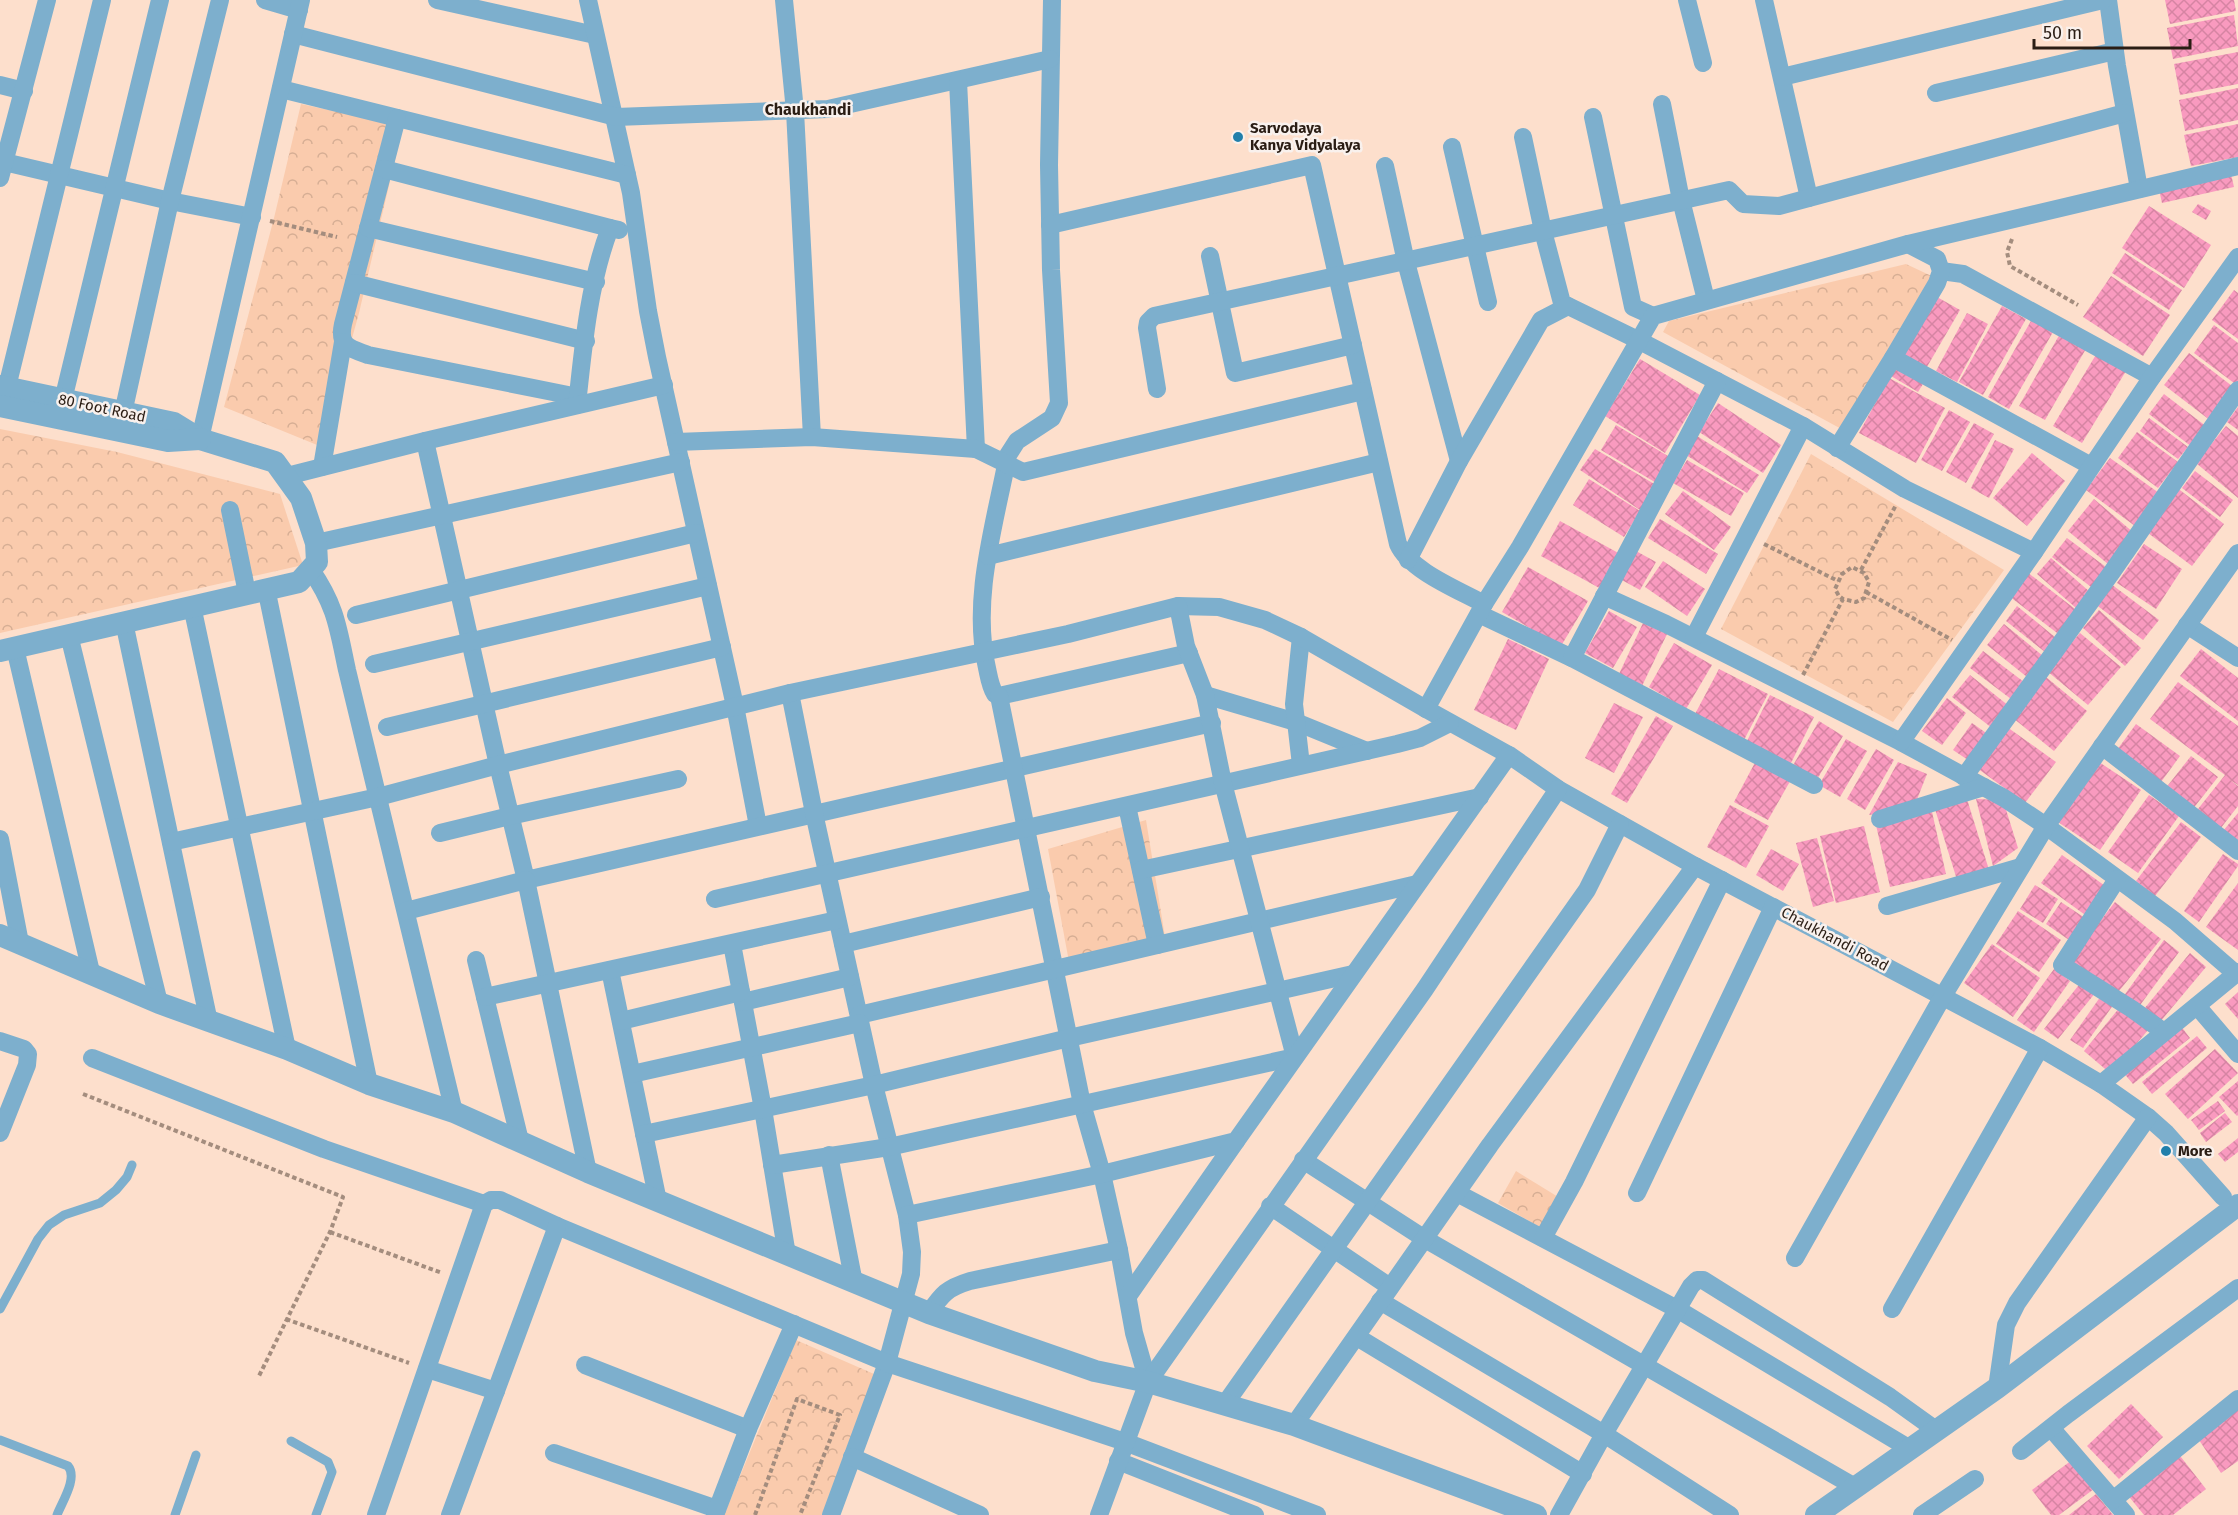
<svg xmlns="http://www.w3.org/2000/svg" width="2238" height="1515" font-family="'Fira Sans',sans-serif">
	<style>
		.park { fill: url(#park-crowns) }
		.building { fill: url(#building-cross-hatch) }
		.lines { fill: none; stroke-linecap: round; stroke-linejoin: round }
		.path { stroke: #a48d7e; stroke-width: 4; stroke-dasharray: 4.5 3; stroke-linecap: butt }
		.service { stroke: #7dafcd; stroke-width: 9 }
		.minor { stroke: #7dafcd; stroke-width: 18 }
		.tertiary { stroke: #7dafcd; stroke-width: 22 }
		.poi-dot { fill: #217fab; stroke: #f9f1ed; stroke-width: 2 }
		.labels { text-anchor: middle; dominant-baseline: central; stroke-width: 5; stroke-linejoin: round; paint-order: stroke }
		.poi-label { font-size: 15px; font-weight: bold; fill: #2a1d14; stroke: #f9f1ed; text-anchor: start }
		.street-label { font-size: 15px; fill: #2a1d14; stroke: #f9f1ed }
		.neighbourhood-label { font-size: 16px; font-weight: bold; fill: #2a1d14; stroke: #f9f1ed }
	</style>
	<defs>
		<pattern id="park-crowns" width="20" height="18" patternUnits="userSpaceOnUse" patternTransform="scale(1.5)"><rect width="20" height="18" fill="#facbad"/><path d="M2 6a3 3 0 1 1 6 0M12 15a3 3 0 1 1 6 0" fill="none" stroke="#d6ae94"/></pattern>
		<pattern id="building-cross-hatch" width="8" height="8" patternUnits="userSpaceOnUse" patternTransform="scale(1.5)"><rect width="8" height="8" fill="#f99abf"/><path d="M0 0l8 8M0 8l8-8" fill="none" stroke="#d684a3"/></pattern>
	</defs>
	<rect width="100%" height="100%" fill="#fddfcc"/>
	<!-- park -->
	<g class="park">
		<path d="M301,104L403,126L359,313L322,447L224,407L274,218Z"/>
		<path d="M1906,264L1940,280L1845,431L1663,332L1669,321Z"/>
		<path d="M0,429L117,452L280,494L303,565L0,633Z"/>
		<path d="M1811,454L2004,570L1893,722L1721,629Z"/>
		<path d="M1146,820L1166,943L1070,967L1048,849Z"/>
		<path d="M1516,1171L1568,1203L1550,1233L1498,1203Z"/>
		<path d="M796,1340L874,1374L822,1515H724Z"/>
	</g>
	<!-- building -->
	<g class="building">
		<path d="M2165,0H2234L2236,11L2170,24Z"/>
		<path d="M2234,15L2238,46L2173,59L2167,28Z"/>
		<path d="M2238,52V84L2180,95L2174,64Z"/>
		<path d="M2238,88V120L2185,131L2179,100Z"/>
		<path d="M2238,124V157L2191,166L2184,135Z"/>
		<path d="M2230,170L2234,187L2162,203L2158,185Z"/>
		<path d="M2198,204L2211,211L2206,220L2192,212Z"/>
		<path d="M2149,206L2211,245L2184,288L2122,248Z"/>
		<path d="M2125,253L2182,290L2169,310L2112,273Z"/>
		<path d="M2111,276L2170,315L2143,356L2083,317Z"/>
		<path d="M2234,290L2238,293V339L2212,320Z"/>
		<path d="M1937,297L1960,310L1924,372L1901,359Z"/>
		<path d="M2002,306L2026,319L1983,395L1959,382Z"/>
		<path d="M1967,313L1988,324L1957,382L1936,371Z"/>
		<path d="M2032,319L2053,332L2009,409L1988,397Z"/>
		<path d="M2214,325L2238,343V386L2194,353Z"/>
		<path d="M2061,332L2087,347L2045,420L2019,406Z"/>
		<path d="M2097,353L2126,371L2082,443L2053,426Z"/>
		<path d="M2189,353L2236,389L2211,421L2164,385Z"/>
		<path d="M1640,359L1700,395L1665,453L1605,416Z"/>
		<path d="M1898,363L1926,379L1918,392L1891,376Z"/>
		<path d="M1889,378L1945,408L1916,463L1859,433Z"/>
		<path d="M2164,394L2207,427L2192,447L2149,414Z"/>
		<path d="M1718,403L1781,445L1763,473L1699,432Z"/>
		<path d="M2238,407V430L2227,422Z"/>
		<path d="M1949,410L1970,422L1942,471L1921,460Z"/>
		<path d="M2149,418L2188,447L2178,459L2140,431Z"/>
		<path d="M1974,423L1994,434L1966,483L1946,472Z"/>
		<path d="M1616,425L1673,459L1658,484L1601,450Z"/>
		<path d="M2226,426L2238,436V498L2196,463Z"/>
		<path d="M2137,432L2178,462L2158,488L2118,458Z"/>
		<path d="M1697,436L1759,475L1747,493L1686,455Z"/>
		<path d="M1995,440L2014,449L1989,498L1971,488Z"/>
		<path d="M1595,449L1656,485L1640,510L1580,470Z"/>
		<path d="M2032,453L2065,481L2027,526L1993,498Z"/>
		<path d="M2110,458L2159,493L2135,526L2086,490Z"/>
		<path d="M1687,460L1744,493L1731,516L1673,483Z"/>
		<path d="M2195,471L2233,500L2220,517L2182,488Z"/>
		<path d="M1589,479L1640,511L1624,537L1573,505Z"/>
		<path d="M2176,487L2224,524L2192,566L2144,530Z"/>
		<path d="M1683,491L1731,527L1714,550L1665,514Z"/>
		<path d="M2094,499L2134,533L2108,564L2068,531Z"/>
		<path d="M1660,519L1718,554L1706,574L1648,538Z"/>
		<path d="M1560,521L1622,555L1603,590L1541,556Z"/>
		<path d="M2067,538L2110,570L2095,590L2052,557Z"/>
		<path d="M2144,544L2182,569L2156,609L2117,583Z"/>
		<path d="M1636,551L1656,562L1640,590L1620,579Z"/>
		<path d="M2051,558L2090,592L2076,608L2037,574Z"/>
		<path d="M1663,561L1705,589L1687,616L1645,587Z"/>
		<path d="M1528,567L1588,601L1561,646L1502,612Z"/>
		<path d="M2027,572L2079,612L2061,636L2009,596Z"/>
		<path d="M2111,584L2159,620L2143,640L2095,604Z"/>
		<path d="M2017,606L2061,642L2050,656L2006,621Z"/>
		<path d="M2099,610L2141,648L2125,666L2083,628Z"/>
		<path d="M1609,611L1637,627L1613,668L1585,653Z"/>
		<path d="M1643,623L1667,634L1642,686L1619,674Z"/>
		<path d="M2004,624L2043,656L2027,677L1987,645Z"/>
		<path d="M2080,633L2121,667L2088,705L2047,671Z"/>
		<path d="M1508,639L1549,659L1516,730L1474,710Z"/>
		<path d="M1674,643L1712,665L1686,709L1649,687Z"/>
		<path d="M2201,649L2238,678V721L2180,676Z"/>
		<path d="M1983,651L2024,682L2011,699L1970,668Z"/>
		<path d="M1719,669L1768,694L1744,740L1695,714Z"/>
		<path d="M1970,675L2009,706L1992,728L1952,697Z"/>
		<path d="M2046,677L2087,711L2054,751L2013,718Z"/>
		<path d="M2178,682L2238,726V785L2230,780L2238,786V806L2217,833L2194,814L2225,775L2150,719Z"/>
		<path d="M1770,695L1814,717L1788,769L1744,747Z"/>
		<path d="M1947,698L1966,713L1942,745L1922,731Z"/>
		<path d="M1614,703L1643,717L1614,773L1585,758Z"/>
		<path d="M1656,716L1673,726L1627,803L1611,794Z"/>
		<path d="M1819,721L1843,736L1816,781L1792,767Z"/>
		<path d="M1972,723L1989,735L1971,762L1953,750Z"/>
		<path d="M2136,724L2180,756L2161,782L2117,750Z"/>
		<path d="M2007,727L2056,762L2025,803L1977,768Z"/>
		<path d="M1846,739L1867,751L1840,797L1819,785Z"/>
		<path d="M1876,749L1894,760L1865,810L1847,799Z"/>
		<path d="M2191,756L2218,777L2192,810L2165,789Z"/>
		<path d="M1758,757L1793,776L1768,820L1734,802Z"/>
		<path d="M1898,762L1927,774L1914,807L1869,815Z"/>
		<path d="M2099,762L2141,790L2100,850L2058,822Z"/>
		<path d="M2149,795L2179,816L2138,873L2108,852Z"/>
		<path d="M1966,796L1990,873L1958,883L1934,806Z"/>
		<path d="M1976,799L2003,800L2018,848L1993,866Z"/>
		<path d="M1730,805L1769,826L1746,868L1707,847Z"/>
		<path d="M1932,812L1946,874L1890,887L1876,825Z"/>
		<path d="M2238,813V843L2223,831Z"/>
		<path d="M2181,822L2201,837L2155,896L2136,881Z"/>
		<path d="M1864,826L1880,892L1836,903L1820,836Z"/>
		<path d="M1817,838L1834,901L1813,907L1796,843Z"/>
		<path d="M1771,849L1799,864L1783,891L1756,875Z"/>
		<path d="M2223,854L2238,864V866L2199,922L2184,911Z"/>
		<path d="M2062,855L2108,888L2088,917L2041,883Z"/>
		<path d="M2238,883V950L2206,927Z"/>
		<path d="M2035,885L2058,899L2043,923L2020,909Z"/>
		<path d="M2061,902L2085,918L2069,940L2046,924Z"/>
		<path d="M2115,902L2161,939L2115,996L2070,960Z"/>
		<path d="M2018,911L2061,940L2039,972L1996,944Z"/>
		<path d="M2164,940L2179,952L2138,1008L2123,997Z"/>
		<path d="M1992,944L2040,978L2013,1017L1964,983Z"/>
		<path d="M2190,953L2206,967L2160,1022L2144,1009Z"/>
		<path d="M2054,969L2070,981L2034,1032L2017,1020Z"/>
		<path d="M2082,981L2096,992L2058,1039L2044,1029Z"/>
		<path d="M2238,992V1019L2225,1004Z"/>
		<path d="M2103,993L2116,1001L2083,1048L2070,1040Z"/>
		<path d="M2120,1007L2148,1030L2111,1074L2084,1051Z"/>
		<path d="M2180,1025L2190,1038L2133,1084L2122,1071Z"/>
		<path d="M2197,1036L2207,1048L2152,1094L2142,1082Z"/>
		<path d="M2215,1049L2238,1073L2188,1119L2165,1094Z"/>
		<path d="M2238,1081V1115L2237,1116L2219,1097Z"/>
		<path d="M2218,1101L2225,1111L2199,1130L2191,1120Z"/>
		<path d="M2225,1113L2232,1122L2206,1142L2200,1133Z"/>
		<path d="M2238,1138V1152L2225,1162L2218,1154Z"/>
		<path d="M2131,1404L2163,1437L2119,1479L2087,1446Z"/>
		<path d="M2238,1404V1461L2221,1473L2195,1434Z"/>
		<path d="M2177,1452L2206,1489L2173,1515H2144L2126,1493Z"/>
		<path d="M2072,1460L2094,1489L2059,1515H2051L2032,1490Z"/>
		<path d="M2096,1494L2113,1515H2069Z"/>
	</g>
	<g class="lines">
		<!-- path -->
		<g class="path">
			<path d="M270,221L337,237"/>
			<path d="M2012,239L2007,252L2010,266L2078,305"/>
			<path d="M1764,544L1838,581"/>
			<path d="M1861,570L1896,505"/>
			<path d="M1866,592L1952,640"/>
			<path d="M1803,675L1843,599L1856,602L1864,598L1869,582L1864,573L1852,567L1842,574L1835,589L1839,596L1843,599"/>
			<path d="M83,1094L343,1197L330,1232L258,1378"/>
			<path d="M330,1232L442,1273"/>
			<path d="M286,1319L409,1363"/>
			<path d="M755,1515L797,1399L840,1415L800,1515"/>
		</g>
		<!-- service -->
		<g class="service">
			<path d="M0,1309L38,1239L49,1225L64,1215L100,1203L116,1190L127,1177L132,1165"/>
			<path d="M0,1440L68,1466C78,1478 62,1502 57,1515"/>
			<path d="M291,1441L328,1462L332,1472L316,1515"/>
			<path d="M175,1515L196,1455"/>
		</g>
		<!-- minor -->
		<g class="minor">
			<path d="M265,0L299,10"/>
			<path d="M437,0L595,35"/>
			<path d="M588,0L631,193L648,311L657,357L735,706L758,826"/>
			<path d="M784,0L795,111L812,437"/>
			<path d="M1052,0L1049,165L1051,270L1059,403L1052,418L1017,441L1008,455C995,524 971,599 987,668C989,677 990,686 995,694L999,696L1189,653"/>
			<path d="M1687,0L1703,63"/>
			<path d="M1764,0L1809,198"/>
			<path d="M2108,0L2117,66L2139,189"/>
			<path d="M293,34L616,117L828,109L1050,59"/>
			<path d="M1782,77L2103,0"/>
			<path d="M958,81L976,449"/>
			<path d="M0,85L24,91"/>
			<path d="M281,89L627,175"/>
			<path d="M1936,93L2115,51"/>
			<path d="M1662,104L1681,200L1706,300"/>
			<path d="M1593,117L1633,307L1653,316"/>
			<path d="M397,118L343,324C338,347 350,348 368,355L578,397"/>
			<path d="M1523,137L1543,231L1562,303L1638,340L1803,426L1905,489L2034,552"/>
			<path d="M1452,147L1488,302"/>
			<path d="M0,161L170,201L252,217"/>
			<path d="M1385,166L1406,262L1459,461"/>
			<path d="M384,169L610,228"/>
			<path d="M0,178L47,0"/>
			<path d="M1050,225L1312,165L1398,544C1410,571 1459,590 1484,604"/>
			<path d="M368,228L596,282"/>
			<path d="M1210,256L1235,373L1353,345"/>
			<path d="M1941,271L1963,274L2152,377"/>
			<path d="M354,283L586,341"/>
			<path d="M1893,358L2091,466"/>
			<path d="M7,387L102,0"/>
			<path d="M1157,389L1147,328L1148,322L1154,316L1729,190L1743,204L1779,206L2125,113"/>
			<path d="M63,400L160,0"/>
			<path d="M577,405C583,348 589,282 610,228L619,230"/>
			<path d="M123,413L170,201L220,0"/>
			<path d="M200,439L301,0"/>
			<path d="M425,441L498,765L526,880L1212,723"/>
			<path d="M676,442L812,437L976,449L1023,472L1363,391"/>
			<path d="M1837,448L1893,358L1937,283L1941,271L1937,259L1908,244"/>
			<path d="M322,467L343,342"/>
			<path d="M287,476L425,441L664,385"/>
			<path d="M230,510L247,593"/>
			<path d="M316,543L681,462"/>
			<path d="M988,556L1379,462"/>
			<path d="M1408,560L1459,461L1541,320L1568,306"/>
			<path d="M311,570C336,606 338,628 347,670L454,1112"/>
			<path d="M266,588C299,754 335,919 369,1084"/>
			<path d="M1604,596L1666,624L1901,742L2004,798L2046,826L2175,921L2236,974"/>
			<path d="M192,606L287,1049"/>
			<path d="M1479,614L1572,658L1814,785"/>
			<path d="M356,615L696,533"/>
			<path d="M124,622L209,1022"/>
			<path d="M2187,625L2238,658"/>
			<path d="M69,635L159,1003"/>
			<path d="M1694,637L1803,426"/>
			<path d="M15,648L91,972"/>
			<path d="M1572,658L1717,381"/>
			<path d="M374,664L708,586"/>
			<path d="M790,693L814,813L874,1085L907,1215L912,1252L911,1274L887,1363L831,1515"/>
			<path d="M1205,695L1296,722L1367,751"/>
			<path d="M999,696L1082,1104L1102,1174L1119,1250L1134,1333L1148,1382"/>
			<path d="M1426,709L1484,604L1520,547L1653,316L1908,244L2238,166"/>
			<path d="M387,727L722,647"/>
			<path d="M1901,742L2034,552L2152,377L2238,257"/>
			<path d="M2102,746L2238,851"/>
			<path d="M1301,765L1294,704L1301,637"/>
			<path d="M1964,777L2112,572L2238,390"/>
			<path d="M1127,806L1157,945"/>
			<path d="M1880,819L1984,787"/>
			<path d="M440,833L510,816L678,779"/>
			<path d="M0,839L20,943"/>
			<path d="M171,842L378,797L498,765L790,693L1068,634L1178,606L1219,607L1265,620L1301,637L1426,709L1509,755L1558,789L1695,866L2040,1048L2101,1084L2148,1117L2166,1133L2223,1197"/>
			<path d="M1141,870L1480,797"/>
			<path d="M2117,879L2062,965L2132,1009L2164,1032"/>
			<path d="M715,899L1397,744L1420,738L1450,723"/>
			<path d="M1887,906L2021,867"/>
			<path d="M406,911L526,880L588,1172"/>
			<path d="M732,944L763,1109L787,1255"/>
			<path d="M843,944L1041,897"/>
			<path d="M476,960L520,1141"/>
			<path d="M610,970L658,1201"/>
			<path d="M485,997L837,920"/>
			<path d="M743,1002L850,977"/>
			<path d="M2197,1006L2238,1054"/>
			<path d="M859,1015L1417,884"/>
			<path d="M621,1021L741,992"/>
			<path d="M0,1041L24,1049L28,1054L27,1065L0,1133"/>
			<path d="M92,1058L324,1149L484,1204"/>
			<path d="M632,1074L860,1023"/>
			<path d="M2101,1084L2238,972"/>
			<path d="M644,1134L874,1085L1069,1038L1353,974"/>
			<path d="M829,1155L854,1283"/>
			<path d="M1303,1160L1425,1239L1855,1487"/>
			<path d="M772,1165L889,1147L1295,1057L1223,783L1205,695L1186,646L1178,606"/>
			<path d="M1457,1193L1677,1309L1910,1449"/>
			<path d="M1637,1193L1773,907"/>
			<path d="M1270,1206L1390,1287"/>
			<path d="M907,1215L1102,1174L1236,1141L1509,755"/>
			<path d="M1543,1238L1574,1182L1722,880"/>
			<path d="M1795,1258L1943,996L2046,826L2238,553"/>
			<path d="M1128,1296L1236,1141"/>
			<path d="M1380,1301L1604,1434L1730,1515"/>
			<path d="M1892,1309L2040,1048"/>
			<path d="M929,1313C942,1294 947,1288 970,1281L1119,1250"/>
			<path d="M1357,1337L1583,1474"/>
			<path d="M585,1365L748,1429"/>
			<path d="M427,1369L496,1391"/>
			<path d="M1997,1388L2006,1325L2017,1303L2148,1117"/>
			<path d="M1225,1404L1587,890L1620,824"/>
			<path d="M1294,1425L1490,1145L1695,866"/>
			<path d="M2051,1428L2126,1515"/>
			<path d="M2021,1451L2068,1414L2238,1288"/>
			<path d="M554,1453L717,1509"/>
			<path d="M852,1457L980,1515"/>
			<path d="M1118,1461L1255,1515"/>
			<path d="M2113,1500L2238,1399"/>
			<path d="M376,1515L484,1204L491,1200H500L557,1226L887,1363L1125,1442L1317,1515"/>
			<path d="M450,1515L557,1226"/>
			<path d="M715,1515L748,1429L794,1324"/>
			<path d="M1099,1515L1148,1382L1425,989L1558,789"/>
			<path d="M1559,1515L1604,1434L1691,1286L1697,1280H1703L1890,1397L1936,1430"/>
			<path d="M1922,1515L1975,1479"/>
		</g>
		<!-- tertiary -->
		<g class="tertiary">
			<path d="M0,386L174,423L200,439L275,462L301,498L316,543L317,562L299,582L0,651"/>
			<path d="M0,406L168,441L200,439"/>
			<path d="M0,935L159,1003L287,1049L369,1084L454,1112L588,1172L929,1313L1095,1371L1148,1382L1294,1425L1536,1515"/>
			<path d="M1816,1515L1997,1388L2238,1205"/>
		</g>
	</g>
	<!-- markers -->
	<g class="poi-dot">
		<circle cx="1238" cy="137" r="6"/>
		<circle cx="2166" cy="1151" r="6"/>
	</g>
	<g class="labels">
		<!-- poi labels -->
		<g class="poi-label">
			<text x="1250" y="128">Sarvodaya<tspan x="1250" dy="17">Kanya Vidyalaya</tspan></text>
			<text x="2178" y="1151">More</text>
		</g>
		<!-- street labels -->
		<g class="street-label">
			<text transform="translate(102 408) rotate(12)">80 Foot Road</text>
			<text transform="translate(1835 939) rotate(28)">Chaukhandi Road</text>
		</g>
		<!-- neighbourhood labels -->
		<g class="neighbourhood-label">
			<text x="808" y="109">Chaukhandi</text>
		</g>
	</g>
	<!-- scale -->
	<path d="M2034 39v9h156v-9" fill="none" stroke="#2a1d14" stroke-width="3"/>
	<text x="2043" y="39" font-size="18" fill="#2a1d14" stroke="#f9f1ed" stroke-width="4.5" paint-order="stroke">50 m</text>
</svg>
